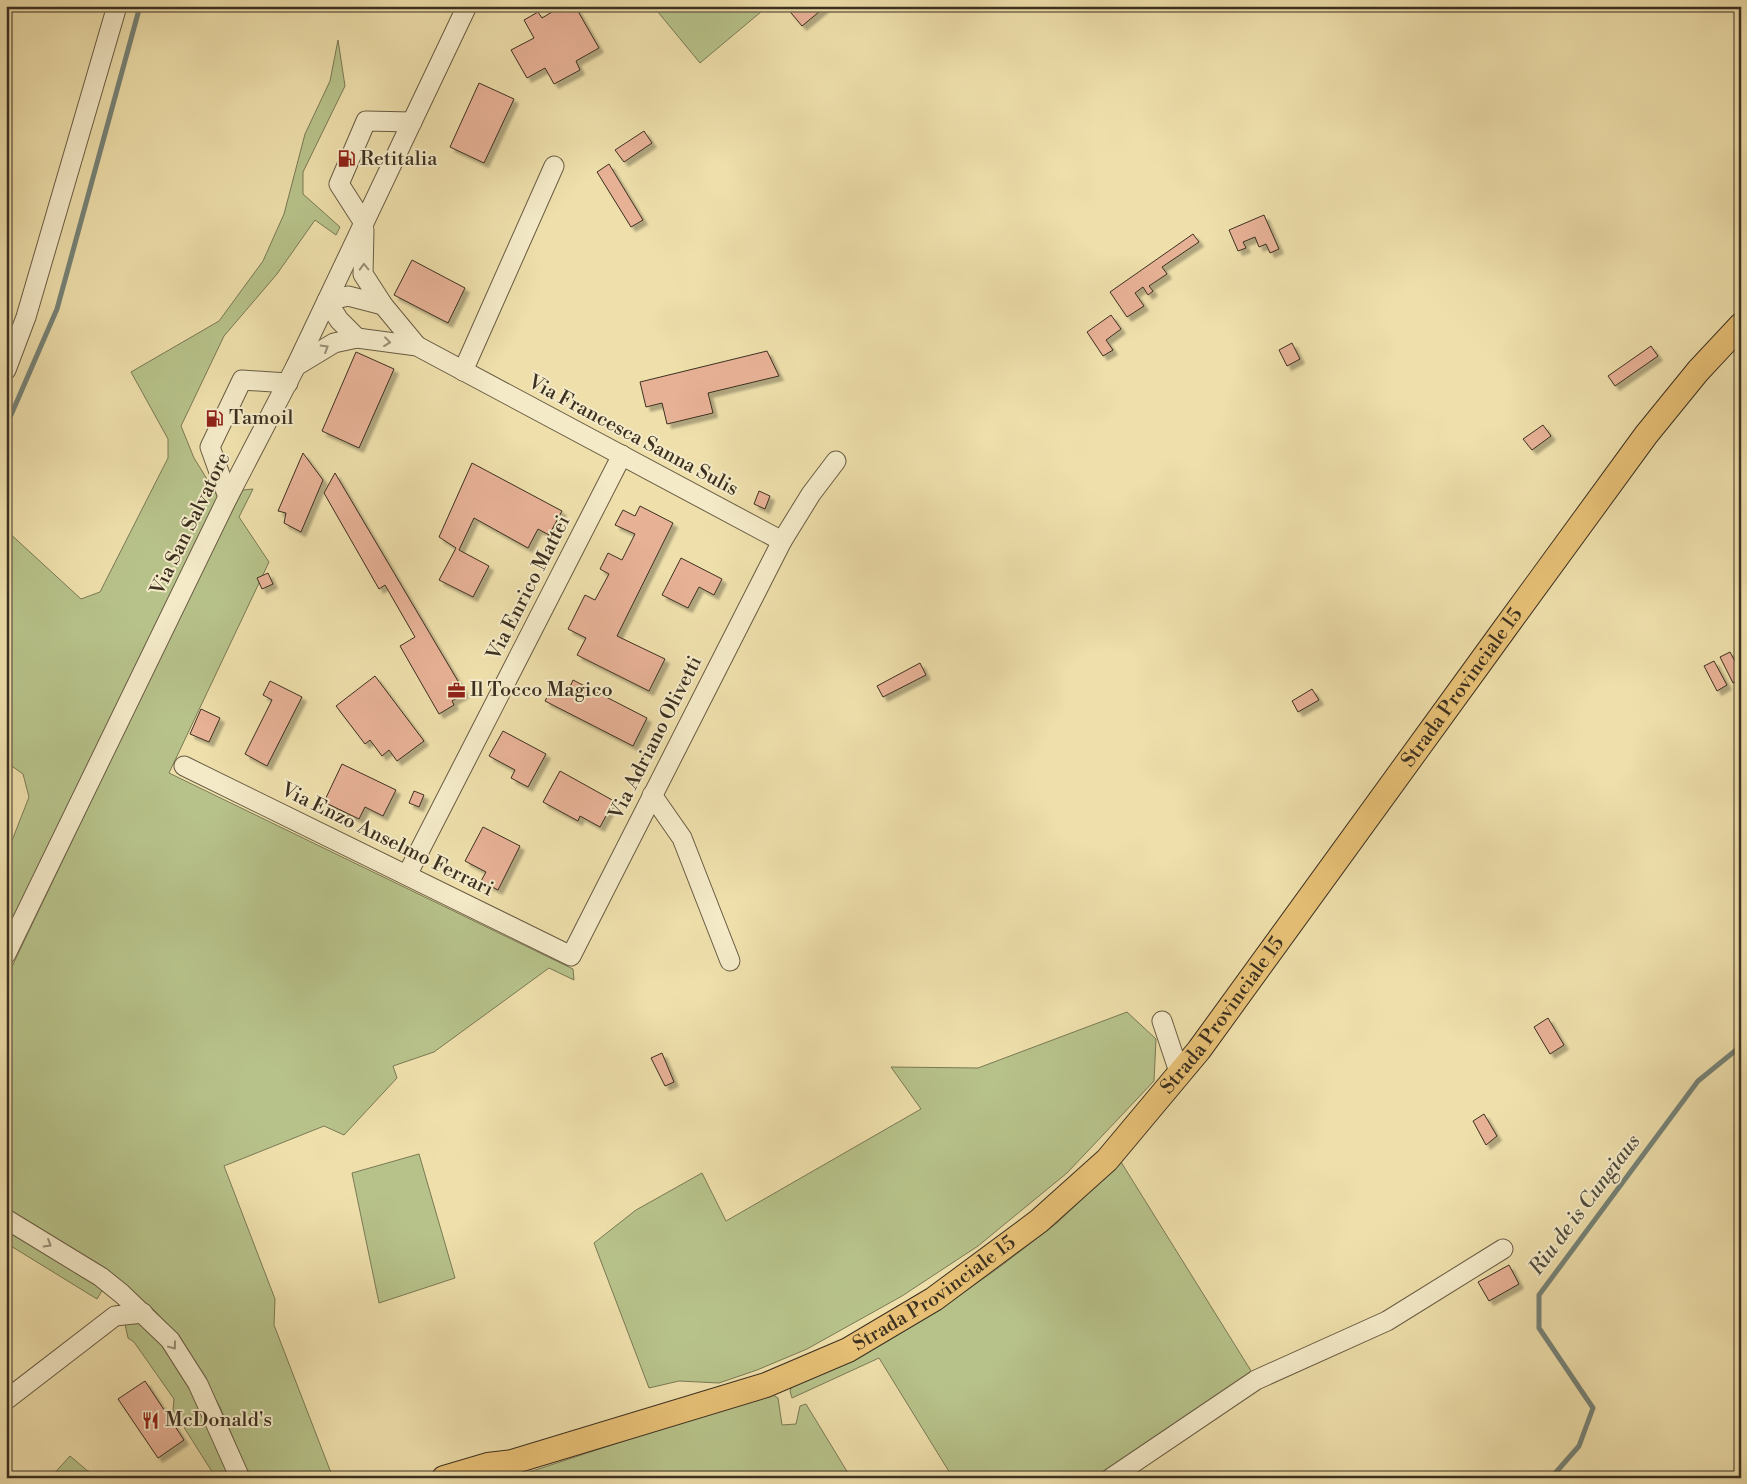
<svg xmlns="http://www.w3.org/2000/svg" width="1747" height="1484" font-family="'Libre Bodoni',serif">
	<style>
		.green { fill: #b7c28a; stroke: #7a7955 }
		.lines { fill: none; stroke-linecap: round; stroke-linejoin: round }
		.stream { stroke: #768378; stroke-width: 5 }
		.building { fill: #e7b196; stroke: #3c3020; filter: url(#shadow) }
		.minor-casing { stroke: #685c43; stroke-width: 21 }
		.major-casing { stroke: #3c3020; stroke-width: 26 }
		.minor { stroke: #f4eac8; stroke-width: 19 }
		.major { stroke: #e7c076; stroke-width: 24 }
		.oneway { stroke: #988d74 }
		.labels { text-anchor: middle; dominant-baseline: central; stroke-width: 4; stroke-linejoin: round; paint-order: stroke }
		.poi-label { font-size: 20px; fill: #3c3020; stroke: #f4eac8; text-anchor: start }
		.street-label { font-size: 20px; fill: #3c3020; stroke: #f4eac8 }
		.water-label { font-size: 21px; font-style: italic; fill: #4f4c3d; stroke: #f4eac8 }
	</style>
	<defs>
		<filter id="shadow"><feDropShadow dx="4.5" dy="4.5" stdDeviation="1" flood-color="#0004"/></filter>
	</defs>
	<rect width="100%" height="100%" fill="#eedfab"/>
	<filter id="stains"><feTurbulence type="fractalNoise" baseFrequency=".004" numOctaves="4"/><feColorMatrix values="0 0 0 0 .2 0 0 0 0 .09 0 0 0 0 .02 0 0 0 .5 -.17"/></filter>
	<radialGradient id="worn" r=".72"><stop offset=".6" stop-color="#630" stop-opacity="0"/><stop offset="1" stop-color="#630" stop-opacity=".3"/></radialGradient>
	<!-- green -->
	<g class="green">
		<path d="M653,6H768L700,63Z"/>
		<path d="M338,40L345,86L303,172V194L340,227L336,235L315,220L277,274L224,336L181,426L194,458L218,497L6,934V856L29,797L23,774L6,762V530L81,599L100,592L168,458V439L131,372L219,321L263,261L284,214L305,134L330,81Z"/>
		<path d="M253,489L239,517L269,562L169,773L573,969L574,980L549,968L434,1052L393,1066L397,1078L344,1135L324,1126L224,1166L275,1299L274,1325L333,1478H250L220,1407L180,1340L156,1312L113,1275L6,1211V979L203,567L243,490Z"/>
		<path d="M1127,1012L1156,1039L1154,1081L1067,1173L978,1246L902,1296L807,1349L757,1370L719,1383L679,1381L649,1388L594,1243L636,1210L702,1173L726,1221L921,1109L891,1067L978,1068Z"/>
		<path d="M419,1154L455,1278L379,1303L352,1173Z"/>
		<path d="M1121,1162L1253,1374L1099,1478H953L879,1358L792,1398L790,1391L792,1385L888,1340L950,1302L1001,1266L1057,1223Z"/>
		<path d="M6,1229L103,1289L97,1299L6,1243Z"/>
		<path d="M141,1323L164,1344L191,1382L233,1478H216L173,1410L174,1399L134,1342L128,1338L125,1324Z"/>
		<path d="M770,1393L778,1398L782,1425L796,1424L800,1406L806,1404L851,1478H511Z"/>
		<path d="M70,1456L96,1478H50Z"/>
	</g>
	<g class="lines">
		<!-- stream -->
		<g class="stream">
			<path d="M6,423L11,415L57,309L140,6"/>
			<path d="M1551,1478L1579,1446L1593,1408L1539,1328V1295L1698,1081L1741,1046"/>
		</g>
	</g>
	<!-- building -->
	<g class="building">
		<path d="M562,6H575L599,48L576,61L580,70L554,84L545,68L527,78L511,50L534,38L524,20L538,12L542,18Z"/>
		<path d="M789,6H824L825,7L802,26L787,8Z"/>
		<path d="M479,83L514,99L484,163L450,147Z"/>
		<path d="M644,131L652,143L624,162L615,150Z"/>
		<path d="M609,164L643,220L631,227L597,172Z"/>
		<path d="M1264,215L1279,249L1270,253L1266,244L1259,247L1255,237L1243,242L1246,248L1238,251L1229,230Z"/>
		<path d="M1193,234L1199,242L1162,267L1167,274L1149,286L1153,291L1148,295L1143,287L1135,293L1144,306L1127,317L1110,292Z"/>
		<path d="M412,260L465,288L448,323L394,295Z"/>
		<path d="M1111,315L1121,329L1106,340L1113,350L1103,356L1087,332Z"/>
		<path d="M1292,343L1300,359L1287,366L1279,350Z"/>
		<path d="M1651,346L1658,356L1615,386L1608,376Z"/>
		<path d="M767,351L779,376L708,393L713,413L667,424L662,403L646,407L640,382Z"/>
		<path d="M356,352L394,369L359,448L322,431Z"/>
		<path d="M1543,425L1551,436L1532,450L1523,439Z"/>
		<path d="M303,453L323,480L301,532L284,523L286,513L278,511Z"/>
		<path d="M472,463L562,511L549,535L538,529L528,548L474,518L459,550L489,566L473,597L439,580L456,548L439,537Z"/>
		<path d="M335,473L465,693L452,701L454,705L439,714L400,646L415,637L385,585L379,589L324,493Z"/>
		<path d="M759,491L770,496L765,509L754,504Z"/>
		<path d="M640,506L673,523L617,636L665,659L649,691L577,655L586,638L568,629L585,595L595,600L609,574L600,569L608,553L622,560L635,534L615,525L623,510L635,516Z"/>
		<path d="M681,558L722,579L714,595L699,587L688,608L662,595Z"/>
		<path d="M268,573L273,584L262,589L257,578Z"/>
		<path d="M1730,652L1741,672V679L1733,683L1720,657Z"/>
		<path d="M1714,661L1727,685L1717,691L1704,666Z"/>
		<path d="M920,663L926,675L883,697L877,686Z"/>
		<path d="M375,676L424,741L397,761L389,750L382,756L370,740L365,744L336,706Z"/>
		<path d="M573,680L647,718L633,746L545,701L554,684L568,691Z"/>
		<path d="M270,681L302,697L267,766L245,754L272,700L263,695Z"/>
		<path d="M1312,689L1319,700L1298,712L1292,701Z"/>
		<path d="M201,709L220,718L209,742L190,734Z"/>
		<path d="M503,731L546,754L528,787L511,778L515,770L489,756Z"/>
		<path d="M342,764L396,790L383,816L365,807L359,819L324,802Z"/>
		<path d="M560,771L614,801L600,827L580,816L578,821L543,802Z"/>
		<path d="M414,791L424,795L419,807L409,803Z"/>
		<path d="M483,827L520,846L498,890L481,881L486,872L465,861Z"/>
		<path d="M1548,1018L1564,1045L1550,1054L1534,1027Z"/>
		<path d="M662,1053L674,1082L665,1086L651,1058Z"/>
		<path d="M1484,1114L1497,1136L1486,1145L1473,1121Z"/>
		<path d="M1509,1265L1519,1284L1489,1301L1478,1282Z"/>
		<path d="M145,1381L184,1440L158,1458L118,1399Z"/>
	</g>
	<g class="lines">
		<defs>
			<g id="minor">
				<path d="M364,223L339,184L366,121L412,122"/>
				<path d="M364,230L363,274L383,305L417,346"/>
				<path d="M327,301L348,296L383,305"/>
				<path d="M327,301L339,320L357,338"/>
				<path d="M296,366L334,343L357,338L417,346L782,541"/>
				<path d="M6,370L26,317L117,6"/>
				<path d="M463,371L554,166"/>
				<path d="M228,497L210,447L242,380L288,383"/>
				<path d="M184,766L571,956L782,541L811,494L836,461"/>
				<path d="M652,795L682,838L730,961"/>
				<path d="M407,875L622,455"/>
				<path d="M6,954L228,497L296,366L467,6"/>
				<path d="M1162,1021L1180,1075"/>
				<path d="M6,1219L101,1277L122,1294L170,1340L198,1384L240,1478"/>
				<path d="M6,1400L115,1316L143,1313"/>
				<path d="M1111,1478L1256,1380L1387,1321L1503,1249"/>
			</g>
			<g id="major">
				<path id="s1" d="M444,1478L488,1465L512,1462L766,1385L848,1350L934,1299L1039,1221L1107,1160L1199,1050L1503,631L1646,435L1698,371L1741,325"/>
			</g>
		</defs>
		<!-- minor casing -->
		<use href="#minor" class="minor-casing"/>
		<!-- major casing -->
		<use href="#major" class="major-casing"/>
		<!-- minor -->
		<use href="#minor" class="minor"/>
		<!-- major -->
		<use href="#major" class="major"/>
	</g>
	<!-- one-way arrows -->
	<defs><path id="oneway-chevron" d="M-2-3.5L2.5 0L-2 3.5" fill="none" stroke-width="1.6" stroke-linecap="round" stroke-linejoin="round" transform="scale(1.25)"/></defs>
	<g class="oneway">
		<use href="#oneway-chevron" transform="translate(364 267) rotate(-92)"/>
		<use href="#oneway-chevron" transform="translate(387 342) rotate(7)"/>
		<use href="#oneway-chevron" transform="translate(325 348) rotate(-31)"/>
		<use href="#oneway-chevron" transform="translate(48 1244) rotate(31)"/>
		<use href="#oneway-chevron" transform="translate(173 1346) rotate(53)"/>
	</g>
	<!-- icons -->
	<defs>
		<symbol id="fuel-bare" viewBox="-9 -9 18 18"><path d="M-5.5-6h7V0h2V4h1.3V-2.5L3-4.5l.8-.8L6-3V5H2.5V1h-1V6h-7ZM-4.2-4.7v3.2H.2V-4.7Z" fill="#8f2418" stroke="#f4eac8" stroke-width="2.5" paint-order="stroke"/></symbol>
		<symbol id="office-bare" viewBox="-9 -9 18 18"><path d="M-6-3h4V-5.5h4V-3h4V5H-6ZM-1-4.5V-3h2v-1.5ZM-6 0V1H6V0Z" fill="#8f2418" stroke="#f4eac8" stroke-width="2.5" paint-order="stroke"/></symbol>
		<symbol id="restaurant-bare" viewBox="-9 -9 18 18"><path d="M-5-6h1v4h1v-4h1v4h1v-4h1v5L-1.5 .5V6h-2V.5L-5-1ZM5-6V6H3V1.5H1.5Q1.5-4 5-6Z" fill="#8f2418" stroke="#f4eac8" stroke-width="2.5" paint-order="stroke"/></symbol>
	</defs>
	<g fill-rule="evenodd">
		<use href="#fuel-bare" x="334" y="146" width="25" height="25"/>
		<use href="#fuel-bare" x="202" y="406" width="25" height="25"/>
		<use href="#office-bare" x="444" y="678" width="25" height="25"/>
		<use href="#restaurant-bare" x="138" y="1408" width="25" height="25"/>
	</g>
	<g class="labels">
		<!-- poi labels -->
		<g class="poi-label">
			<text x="360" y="159">Retitalia</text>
			<text x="229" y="418">Tamoil</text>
			<text x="470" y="690">Il Tocco Magico</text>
			<text x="165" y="1420">McDonald's</text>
		</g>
		<!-- street labels -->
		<g class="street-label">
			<text transform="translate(633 436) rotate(28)">Via Francesca Sanna Sulis</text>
			<text transform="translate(191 524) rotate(-64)">Via San Salvatore</text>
			<text transform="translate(529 588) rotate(-63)">Via Enrico Mattei</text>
			<text stroke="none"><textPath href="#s1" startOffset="1338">Strada Provinciale 15</textPath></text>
			<text transform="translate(656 738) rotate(-63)">Via Adriano Olivetti</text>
			<text transform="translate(387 840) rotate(26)">Via Enzo Anselmo Ferrari</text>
			<text stroke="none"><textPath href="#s1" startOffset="932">Strada Provinciale 15</textPath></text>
			<text stroke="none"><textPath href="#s1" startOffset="528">Strada Provinciale 15</textPath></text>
		</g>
		<!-- water labels -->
		<g class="water-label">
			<text transform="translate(1585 1205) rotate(-53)">Riu de is Cungiaus</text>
		</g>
	</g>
	<!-- margin -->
	<rect width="1747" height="1484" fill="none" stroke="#eedfab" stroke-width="25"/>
	<rect x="8" y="8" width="1732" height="1469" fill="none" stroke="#3c3020" stroke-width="2.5"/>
	<rect x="12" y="12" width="1722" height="1459" fill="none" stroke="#3c3020"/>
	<rect width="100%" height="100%" filter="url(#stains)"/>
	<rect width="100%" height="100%" fill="url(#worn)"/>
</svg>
